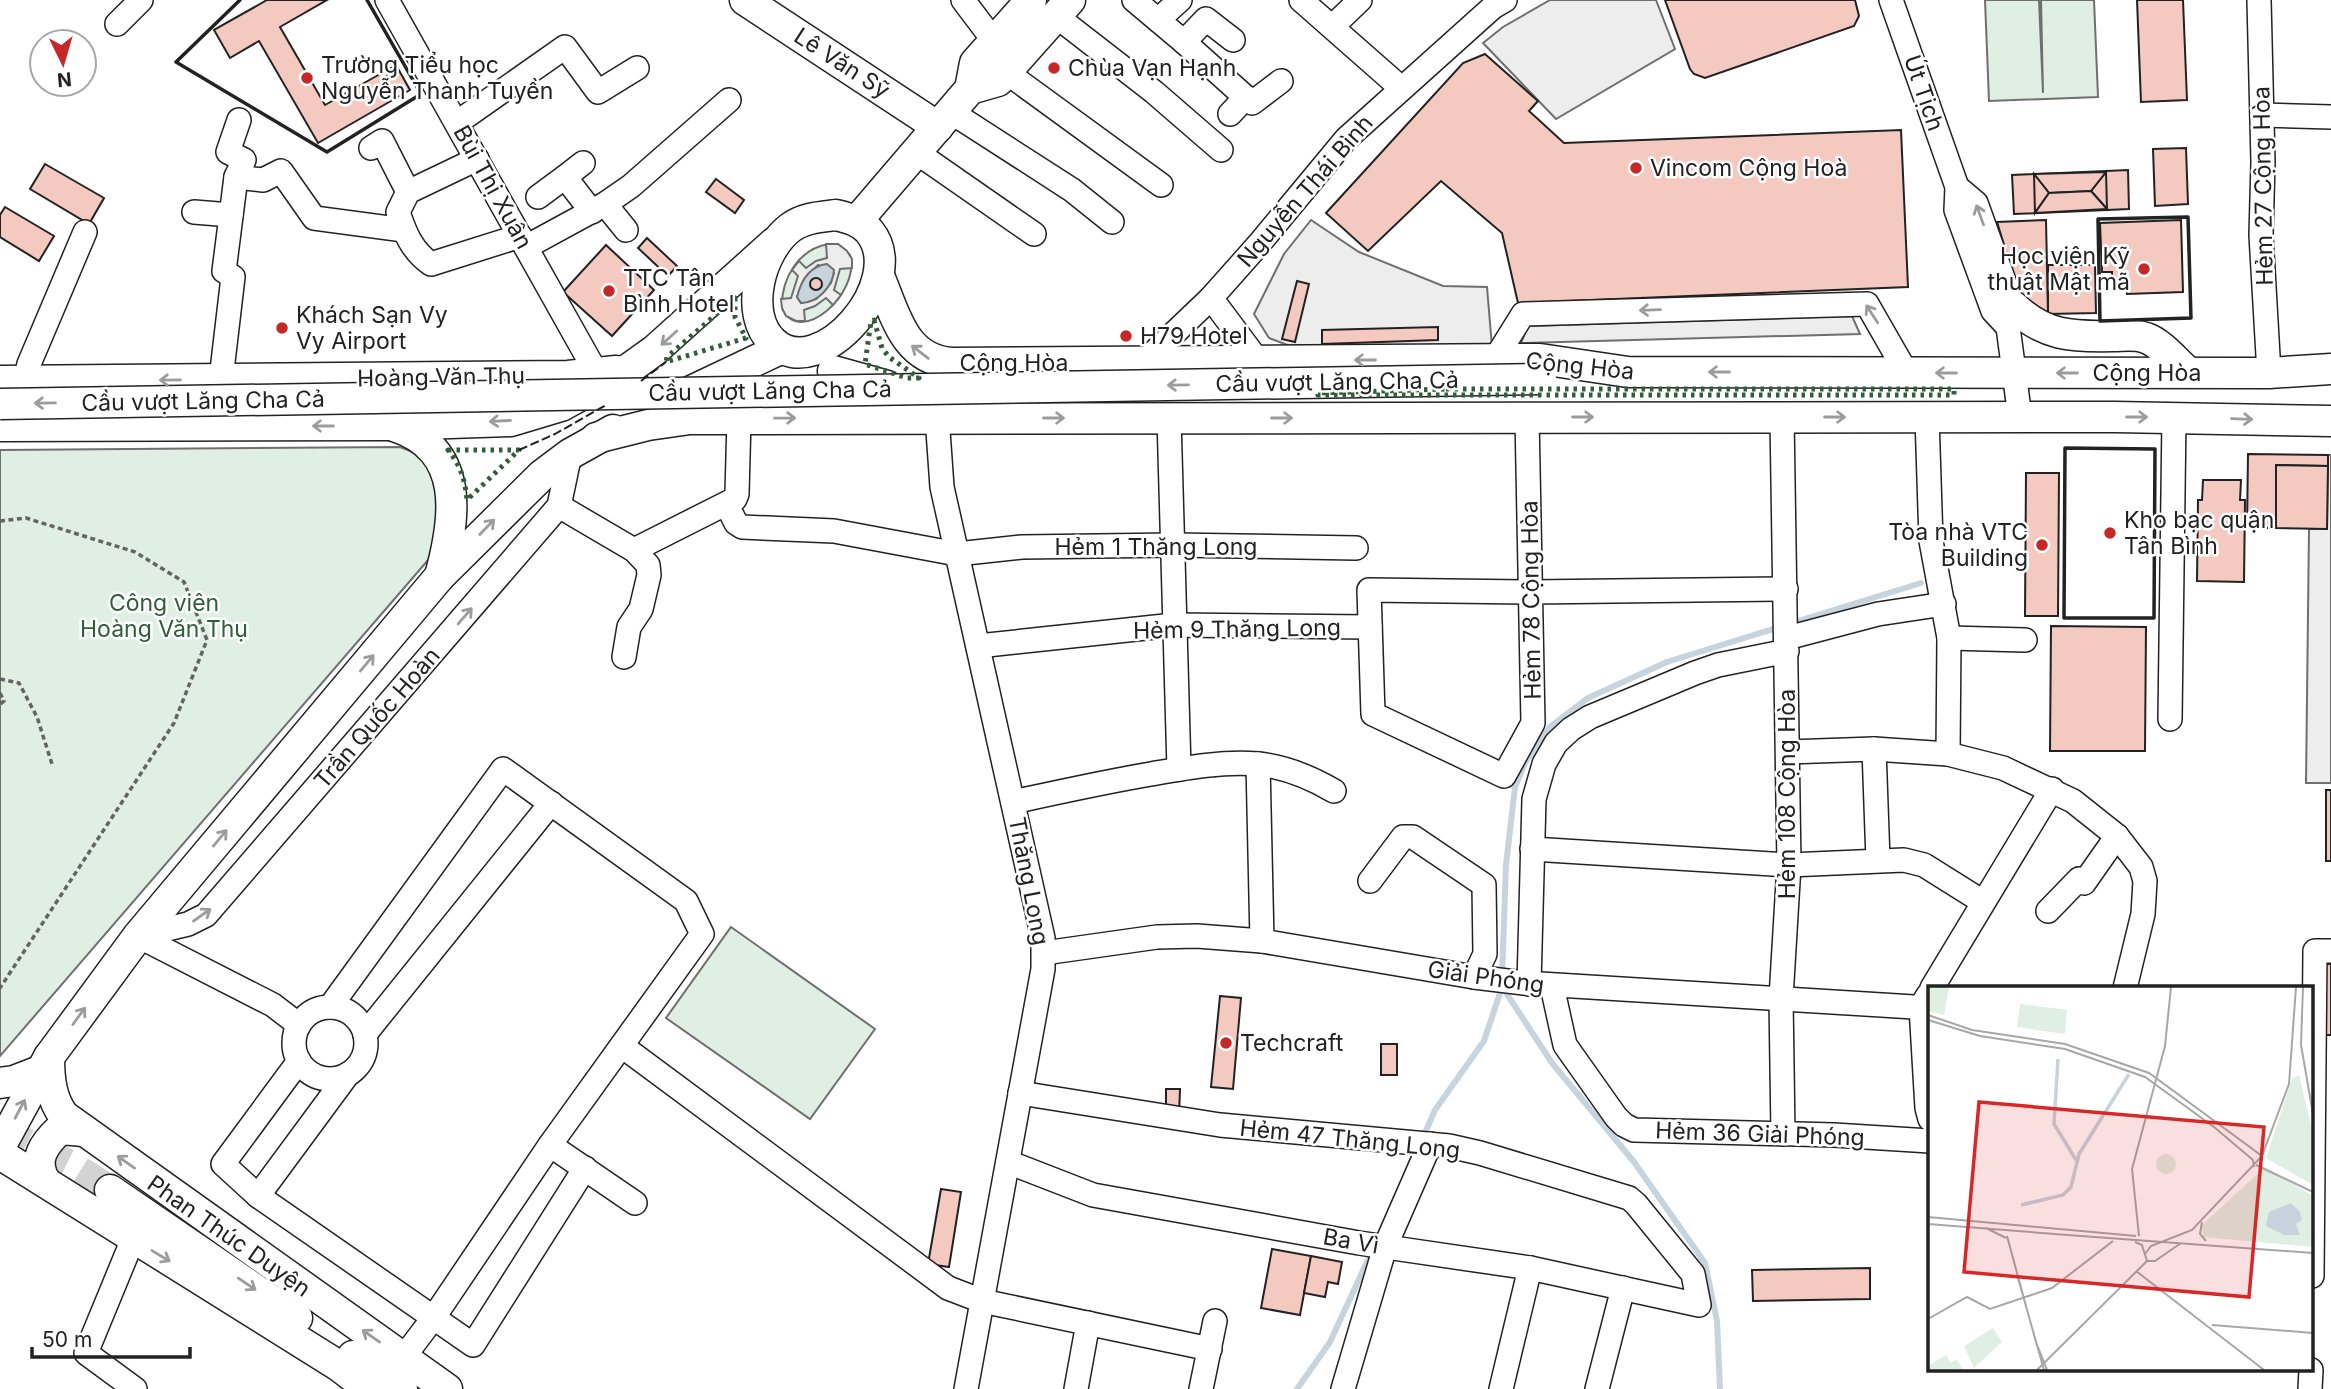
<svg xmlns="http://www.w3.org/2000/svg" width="2331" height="1389" font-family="Inter,sans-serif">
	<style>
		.green { fill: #e0efe3; stroke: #6f6f6f; stroke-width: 2 }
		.parking { fill: #ededed; stroke: #6f6f6f; stroke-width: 2; fill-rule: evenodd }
		.water { fill: #c7d3dd; stroke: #6f6f6f; stroke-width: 2 }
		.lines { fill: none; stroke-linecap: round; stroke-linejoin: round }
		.stream { stroke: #c7d3dd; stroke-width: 6 }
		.building { fill: #f3c9c0; stroke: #222; stroke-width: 2 }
		.major-tunnel { stroke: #d3d3d3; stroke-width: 30; stroke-dasharray: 30 15; stroke-linecap: butt }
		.minor-casing { stroke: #222; stroke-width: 26 }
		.major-casing { stroke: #222; stroke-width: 33 }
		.path { stroke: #646464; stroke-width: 3.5; stroke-dasharray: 5 3.5; stroke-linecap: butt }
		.minor { stroke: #fff; stroke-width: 23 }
		.major { stroke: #fff; stroke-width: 30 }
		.major-bridge-casing { stroke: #222; stroke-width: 33; stroke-linecap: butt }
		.major-bridge { stroke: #fff; stroke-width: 30 }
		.hedge { stroke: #2f5e38; stroke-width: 5; stroke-dasharray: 3.5 5; stroke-linecap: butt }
		.fence { stroke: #222; stroke-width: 2; stroke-dasharray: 9 3.5; stroke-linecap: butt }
		.wall { stroke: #222; stroke-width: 3.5 }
		.oneway { stroke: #9c9c9c }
		.poi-dot { fill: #c62828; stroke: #fff; stroke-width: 2.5 }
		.labels { text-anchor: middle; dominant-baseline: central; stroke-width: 5; stroke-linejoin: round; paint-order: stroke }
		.street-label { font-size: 23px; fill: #222; stroke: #fff }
		.poi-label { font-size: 23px; fill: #222; stroke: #fff; text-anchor: start }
		.park-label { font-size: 23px; fill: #2f5e38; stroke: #fff }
		.inset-river { fill: none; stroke: #c7d3dd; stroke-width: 3.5 }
		.inset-road { fill: none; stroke: #a7a7a7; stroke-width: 2 }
		.view { fill: #d62828; fill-opacity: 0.15; stroke: #d62828; stroke-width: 3.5 }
		.inset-edge { fill: none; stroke: #222; stroke-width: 3.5 }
	</style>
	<rect width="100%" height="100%" fill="#fff"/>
	<!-- green -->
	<g class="green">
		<path d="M1985,0H2039L2043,93L2041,0H2094L2098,97L1989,101Z"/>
		<path d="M829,244H838L850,255C861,293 800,348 782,308C781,279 798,249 829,244Z"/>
		<path d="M400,447L418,454L442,485L435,552L0,1056V450Z"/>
		<path d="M731,927L875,1029L810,1119L666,1018Z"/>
	</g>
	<!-- parking -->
	<g class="parking">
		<path d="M1550,0H1656L1675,49L1556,119L1483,43L1503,27Z"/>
		<path d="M1311,220L1359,252L1443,286L1487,287L1492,347L1298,349L1269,338L1254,314L1284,254Z"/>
		<path d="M826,244H838L847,251L852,259V268L840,269L834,290L841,295L833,305L826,298L815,306L804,310L805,321H796L786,316L782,308L781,299L791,298L798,276L792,270L799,261L806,268L816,261L827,258ZM818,265L834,273L831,283L816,299L801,303L797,297L804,279Z"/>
		<path d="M1852,316L1860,334L1521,343L1528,326Z"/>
		<path d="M2328,455H2331V783H2306L2309,529H2327Z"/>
	</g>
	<!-- water -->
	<path class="water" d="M827,264L834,270C833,286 818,303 801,303L797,297C801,281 810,266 827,264Z"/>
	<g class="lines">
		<!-- stream -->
		<g class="stream">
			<path d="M1502,976L1506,865L1515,787L1525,763L1550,727L1588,698L1667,662L1921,583"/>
			<path d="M1503,988L1552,1063L1634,1162L1705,1263L1717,1321L1720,1389"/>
			<path d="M1422,1140L1435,1110L1484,1041L1502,987"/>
			<path d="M1297,1389L1330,1342L1373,1249"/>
		</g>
	</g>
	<!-- building -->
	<g class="building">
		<path d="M267,0H327L280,27L325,105L396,65L410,90L318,143L259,41L230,58L214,30Z"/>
		<path d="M1665,0H1855L1859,16L1854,26L1705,78L1694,74L1690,69Z"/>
		<path d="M2137,0H2183L2187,100L2141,102Z"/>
		<path d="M1485,54L1538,101L1529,111L1564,143L1901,130L1908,287L1518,303L1502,233L1441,181L1368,251L1326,213L1463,63Z"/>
		<path d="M2186,148L2188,204L2155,206L2153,149Z"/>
		<path d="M45,164L104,198L89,224L30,189Z"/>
		<path d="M2128,170L2129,209L2014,214L2012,175Z"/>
		<path d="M2106,172L2107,209L2091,191Z"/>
		<path d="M2106,172L2091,191L2049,193L2034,174Z"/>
		<path d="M2034,174L2049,193L2035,213Z"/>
		<path d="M716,179L744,200L735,213L706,192Z"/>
		<path d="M2091,191L2107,209L2035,213L2049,193Z"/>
		<path d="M5,207L54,236L39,261L0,237V215Z"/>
		<path d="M2046,220L2048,314L2025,313L1997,222Z"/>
		<path d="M2181,220L2183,292L2127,294V282H2112V272H2102L2100,223Z"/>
		<path d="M647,238L677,266L668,276L638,248Z"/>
		<path d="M606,245L654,290L612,336L563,292Z"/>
		<path d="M2048,265H2095L2096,313L2048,314Z"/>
		<circle cx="816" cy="284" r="6"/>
		<path d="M1297,281L1309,284L1295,342L1282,339Z"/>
		<path d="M1438,327V340L1322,344V330Z"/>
		<path d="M2248,454L2328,455V466L2276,465V528H2247Z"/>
		<path d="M2276,465L2328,466L2327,529L2276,528Z"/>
		<path d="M2026,473H2059L2058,616H2025Z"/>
		<path d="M2203,480H2241L2240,500H2245L2244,582L2197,581L2198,500H2202Z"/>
		<path d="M2051,626L2146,627L2145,751H2050Z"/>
		<rect x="2326" y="790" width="5" height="71"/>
		<rect x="2318" y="964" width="13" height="71"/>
		<path d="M1220,996L1241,998L1233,1089L1211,1087Z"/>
		<rect x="1381" y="1044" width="16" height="31"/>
		<path d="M1166,1089H1180L1179,1115L1166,1114Z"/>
		<path d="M941,1189L961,1192L949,1267L928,1264Z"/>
		<path d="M1272,1249L1311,1256L1300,1315L1261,1308Z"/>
		<path d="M1311,1256L1342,1262L1338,1284L1328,1282L1325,1297L1304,1293Z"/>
		<path d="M1870,1268V1299L1753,1301L1752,1270Z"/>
	</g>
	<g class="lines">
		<!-- major-tunnel -->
		<path class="major-tunnel" d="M0,1130L70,1165L110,1190"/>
		<defs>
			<g id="minor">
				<path d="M387,0L597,374"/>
				<path d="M963,0L994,41"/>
				<path d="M1134,0L1184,42L1252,103L1281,81"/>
				<path d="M1301,0L1401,88"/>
				<path d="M1891,0L1957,187L1956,210L1993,311L2008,327"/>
				<path d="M2259,0L2263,162L2261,235L2269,373"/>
				<path d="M1056,16L1154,92L1221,150"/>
				<path d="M1158,20L1180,0"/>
				<path d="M117,24L141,0"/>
				<path d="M1333,26L1360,0"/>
				<path d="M1184,42L1206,19L1233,40"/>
				<path d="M1006,72L1161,185"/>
				<path d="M951,112L1072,190L1112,222"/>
				<path d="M1230,114L1246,97"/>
				<path d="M2262,115L2331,117"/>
				<path d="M458,122L565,47L598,92L637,68"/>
				<path d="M371,148L382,141L408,192"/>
				<path d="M916,152L1034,234"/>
				<path d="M477,159L408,192L398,212C405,233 412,251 431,264L520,236"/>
				<path d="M236,177L263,180L281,171L314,218L404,230"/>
				<path d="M565,177L583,163"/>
				<path d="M1957,187L1976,203L2013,306L2008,327L2020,417"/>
				<path d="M538,197L565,177L592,212"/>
				<path d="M605,204L626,230"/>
				<path d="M194,212L231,215"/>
				<path d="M526,247L605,204L631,186L729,100"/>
				<path d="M1211,298L1258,361"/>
				<path d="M1495,359L1523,314L1867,304L1906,372"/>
				<path d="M1144,362L1211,298L1259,244L1346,139L1493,7L1505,0"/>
				<path d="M221,379L233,277L224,271L236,177L244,160L228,152L239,120"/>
				<path d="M25,381L29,364L85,232"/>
				<path d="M937,417L942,487L1043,938V969L966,1389"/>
				<path d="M1527,417L1533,723L1504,776L1373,714L1369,590L1531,592L1786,589"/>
				<path d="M1782,417L1789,865L1781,998L1783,1134"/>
				<path d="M1927,417L1931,541L1949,638L1948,754"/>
				<path d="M1169,418L1179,769"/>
				<path d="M727,505L736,523L742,527L834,531L957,554L1022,547L1173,545L1356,548"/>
				<path d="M559,506L634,550L648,565L649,575L641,609L629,627L624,657"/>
				<path d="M634,550L735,499L737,494L739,419"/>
				<path d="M1787,638L1878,614L1944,604"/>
				<path d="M1949,638L2025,640"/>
				<path d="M978,646L1174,625L1370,627"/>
				<path d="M2170,719L2174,417"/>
				<path d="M1874,749L1878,860"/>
				<path d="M1788,752L1874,749L1948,754L2003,768L2073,801L2117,836L2141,867L2145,881L2143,914L2125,988"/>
				<path d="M1258,764L1262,941"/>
				<path d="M1013,802C1059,792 1104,782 1151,774C1185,768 1222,761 1258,764C1286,767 1310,777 1334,791"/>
				<path d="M1532,849L1789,865L1904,860L1924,865L1983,902"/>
				<path d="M1370,881L1403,837H1413L1484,885L1485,954L1474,977"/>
				<path d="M2048,911L2079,879L2084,883L2117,836"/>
				<path d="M138,936L188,924L206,915L559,506L570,454"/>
				<path d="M138,936L273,1005L299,1025"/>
				<path d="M1044,953L1157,937L1197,936L1262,941L1474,977L1524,983L1930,1008"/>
				<path d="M1529,984L1534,799L1544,764L1556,743L1571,729L1590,717L1695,673L1718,665L1787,651"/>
				<path d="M1552,986L1565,1045L1616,1117L1624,1125L1634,1130L1834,1135L1930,1141"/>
				<path d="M1932,988L2052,789"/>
				<path d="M1928,995L1921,1007L1927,1108L1930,1119"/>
				<path d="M330,1007L503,769L686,901L702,934L550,1145L434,1317L403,1358"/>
				<circle cx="330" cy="1043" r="36"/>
				<path d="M365,1034L551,803"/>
				<path d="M622,1046L948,1288L982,1301L1210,1349"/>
				<path d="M299,1061L223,1164L258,1196L473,1345L585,1168"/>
				<path d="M550,1145L635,1203"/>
				<path d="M1008,1162L1093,1195L1359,1243L1530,1268L1699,1305L1693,1274L1636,1204L1629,1198L1480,1153L1449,1146L1220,1125L1020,1093"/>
				<path d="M258,1196L348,1074"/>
				<path d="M133,1239L86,1353L135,1389"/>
				<path d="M2312,1276L2315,951H2331"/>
				<path d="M1076,1389L1088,1323"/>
				<path d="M1201,1389L1215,1321"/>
				<path d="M1343,1389L1385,1247L1430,1144"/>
				<path d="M1501,1389L1530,1268"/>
				<path d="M1597,1389L1623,1288"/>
				<path d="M2310,1389L2311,1370"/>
			</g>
			<g id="major">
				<path d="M745,0L938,127"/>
				<path d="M970,89L998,81L1070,0"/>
				<path d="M836,215C848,218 861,221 869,231C911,281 819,386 773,342C743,314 760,251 790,228C803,218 820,217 836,215Z"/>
				<path d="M857,221L970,89L975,63L1031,0"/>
				<path d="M879,276C895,313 903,359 951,363L1540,359L1628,372L2269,373L2331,369"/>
				<path d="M2013,306C2044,336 2072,337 2113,336C2124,336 2136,334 2146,338C2161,343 2176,362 2188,372"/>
				<path d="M833,371L887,386"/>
				<path d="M0,381L568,376L616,371"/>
				<path d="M683,395L780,349"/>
				<path d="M0,426L391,425L511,421L561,406L630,368L655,350L774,243"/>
				<path d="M394,426C466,449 456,518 440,576"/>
				<path d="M596,438L648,425L690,419L2115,417L2331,421"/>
				<path d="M49,1057C49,1079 51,1099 64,1116L447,1389"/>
				<path d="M0,1083L14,1081L40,1071"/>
				<path d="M0,1147L49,1057L138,936L440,576L542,475L570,454L613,430"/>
				<path d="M0,1154L339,1366L369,1389"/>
				<path d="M45,1181C32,1160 44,1144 60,1129L84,1131"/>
				<path d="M110,1190L297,1318"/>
				<path d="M353,1356L402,1389"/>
			</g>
		</defs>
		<!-- minor casing -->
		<use href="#minor" class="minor-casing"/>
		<!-- major casing -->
		<use href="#major" class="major-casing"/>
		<!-- path -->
		<g class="path">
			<path d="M0,521L26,518L135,552L184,582L207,640L174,723L0,988"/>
			<path d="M0,679L19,683L37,717L52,764"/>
			<path d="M0,693L4,701L0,704"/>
		</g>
		<!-- minor -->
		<use href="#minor" class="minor"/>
		<!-- major -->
		<use href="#major" class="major"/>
		<defs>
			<path id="major-bridge" d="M0,404L1541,379"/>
		</defs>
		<!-- major-bridge casing -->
		<use href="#major-bridge" class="major-bridge-casing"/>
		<!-- major-bridge -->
		<use href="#major-bridge" class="major-bridge"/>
		<!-- hedge -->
		<g class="hedge">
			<path d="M735,298V317L746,338L666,362L667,357Z"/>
			<path d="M874,320L882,348L889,357L919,378H907L865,364L871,321Z"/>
			<path d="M1446,389H1954V395H1318V393Z"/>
			<path d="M448,450H519L467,500C465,480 461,466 448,450Z"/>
		</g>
		<!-- fence -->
		<g class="fence">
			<path d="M641,381L666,362"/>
			<path d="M519,450L555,434L606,405"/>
		</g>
		<!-- wall -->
		<g class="wall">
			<path d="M240,0L176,62L327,152L421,94L367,0"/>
			<path d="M2188,217L2191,318L2100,321L2098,219Z"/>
			<path d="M2065,448L2155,449L2154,618H2064Z"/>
		</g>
	</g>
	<!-- one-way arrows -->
	<defs><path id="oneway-shaft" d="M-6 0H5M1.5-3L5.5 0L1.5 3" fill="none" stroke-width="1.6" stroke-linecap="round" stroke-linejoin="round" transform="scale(1.75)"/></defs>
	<g class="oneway">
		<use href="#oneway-shaft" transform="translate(1980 215) rotate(-110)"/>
		<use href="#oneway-shaft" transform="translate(1650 310) rotate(178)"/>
		<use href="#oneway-shaft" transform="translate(1872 314) rotate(-123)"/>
		<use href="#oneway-shaft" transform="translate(669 338) rotate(138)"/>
		<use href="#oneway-shaft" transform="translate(920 352) rotate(-142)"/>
		<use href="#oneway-shaft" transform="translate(1365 360) rotate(180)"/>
		<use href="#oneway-shaft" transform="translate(1719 372) rotate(-180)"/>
		<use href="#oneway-shaft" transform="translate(1946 373) rotate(-180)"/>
		<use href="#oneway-shaft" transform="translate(2067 373) rotate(-180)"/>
		<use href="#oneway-shaft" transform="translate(170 380) rotate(179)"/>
		<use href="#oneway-shaft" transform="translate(1178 385) rotate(179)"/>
		<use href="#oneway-shaft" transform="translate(45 403) rotate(179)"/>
		<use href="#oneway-shaft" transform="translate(1583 417)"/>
		<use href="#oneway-shaft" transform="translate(1835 417)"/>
		<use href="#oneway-shaft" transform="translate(2137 417)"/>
		<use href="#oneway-shaft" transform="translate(785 418) rotate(-1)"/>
		<use href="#oneway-shaft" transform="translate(1054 418)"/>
		<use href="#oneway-shaft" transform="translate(1282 418)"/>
		<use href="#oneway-shaft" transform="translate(2242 419) rotate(2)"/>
		<use href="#oneway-shaft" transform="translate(500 421) rotate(177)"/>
		<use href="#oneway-shaft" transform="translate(323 426) rotate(180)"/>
		<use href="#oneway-shaft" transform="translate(487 527) rotate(-46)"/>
		<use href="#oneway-shaft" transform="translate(465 616) rotate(-49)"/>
		<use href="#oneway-shaft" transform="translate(367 663) rotate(-50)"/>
		<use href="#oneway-shaft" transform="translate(220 838) rotate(-50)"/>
		<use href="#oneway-shaft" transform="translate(202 915) rotate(-35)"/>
		<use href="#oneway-shaft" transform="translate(79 1016) rotate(-54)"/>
		<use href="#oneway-shaft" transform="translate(20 1109) rotate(-62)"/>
		<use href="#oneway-shaft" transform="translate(126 1162) rotate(-145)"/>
		<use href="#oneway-shaft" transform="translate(161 1256) rotate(31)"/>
		<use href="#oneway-shaft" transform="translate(247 1284) rotate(34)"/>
		<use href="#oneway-shaft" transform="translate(371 1336) rotate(-145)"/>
	</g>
	<!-- markers -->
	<g class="poi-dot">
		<circle cx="1054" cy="68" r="7"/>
		<circle cx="307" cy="78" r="7"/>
		<circle cx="1636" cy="168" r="7"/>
		<circle cx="2144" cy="269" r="7"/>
		<circle cx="609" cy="291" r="7"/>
		<circle cx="282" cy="328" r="7"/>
		<circle cx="1126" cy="336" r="7"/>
		<circle cx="2110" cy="533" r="7"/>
		<circle cx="2042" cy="545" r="7"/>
		<circle cx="1226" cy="1043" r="7"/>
	</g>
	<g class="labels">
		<!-- street labels -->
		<g class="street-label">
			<text transform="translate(842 63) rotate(33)">Lê Văn Sỹ</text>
			<text transform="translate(1924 93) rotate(71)">Út Tịch</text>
			<text transform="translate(2263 186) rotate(-91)">Hẻm 27 Cộng Hòa</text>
			<text transform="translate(493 187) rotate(61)">Bùi Thị Xuân</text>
			<text transform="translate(1305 191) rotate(-49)">Nguyễn Thái Bình</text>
			<text x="1014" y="363">Cộng Hòa</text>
			<text transform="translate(1580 366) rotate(6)">Cộng Hòa</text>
			<text x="2147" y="373">Cộng Hòa</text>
			<text transform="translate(441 377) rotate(-1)">Hoàng Văn Thụ</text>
			<text transform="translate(1337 382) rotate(-1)">Cầu vượt Lăng Cha Cả</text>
			<text transform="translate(770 391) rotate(-1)">Cầu vượt Lăng Cha Cả</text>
			<text transform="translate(203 401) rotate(-1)">Cầu vượt Lăng Cha Cả</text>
			<text x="1156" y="547">Hẻm 1 Thăng Long</text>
			<text transform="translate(1531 600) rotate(-91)">Hẻm 78 Cộng Hòa</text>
			<text transform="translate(1237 629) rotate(-1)">Hẻm 9 Thăng Long</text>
			<text transform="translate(377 718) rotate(-49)">Trần Quốc Hoàn</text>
			<text transform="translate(1787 794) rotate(-90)">Hẻm 108 Cộng Hòa</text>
			<text transform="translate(1029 881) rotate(79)">Thăng Long</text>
			<text transform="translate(1486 977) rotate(8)">Giải Phóng</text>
			<text transform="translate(1760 1134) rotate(2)">Hẻm 36 Giải Phóng</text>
			<text transform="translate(1350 1139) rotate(6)">Hẻm 47 Thăng Long</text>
			<text transform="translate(229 1236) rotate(35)">Phan Thúc Duyện</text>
			<text transform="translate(1351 1241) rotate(10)">Ba Vì</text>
		</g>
		<!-- poi labels -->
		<g class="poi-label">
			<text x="321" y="65">Trường Tiểu học<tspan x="321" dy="26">Nguyễn Thanh Tuyền</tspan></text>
			<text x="1068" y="68">Chùa Vạn Hạnh</text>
			<text x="1650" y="168">Vincom Cộng Hoà</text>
			<text x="2130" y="256" text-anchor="end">Học viện Kỹ<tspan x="2130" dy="26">thuật Mật mã</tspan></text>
			<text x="623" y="278">TTC Tân<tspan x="623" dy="26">Bình Hotel</tspan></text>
			<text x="296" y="315">Khách Sạn Vy<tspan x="296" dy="26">Vy Airport</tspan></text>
			<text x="1140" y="336">H79 Hotel</text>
			<text x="2124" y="520">Kho bạc quận<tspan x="2124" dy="26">Tân Bình</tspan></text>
			<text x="2028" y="532" text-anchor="end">Tòa nhà VTC<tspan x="2028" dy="26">Building</tspan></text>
			<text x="1240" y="1043">Techcraft</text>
		</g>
		<!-- park labels -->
		<g class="park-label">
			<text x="164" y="603">Công viên<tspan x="164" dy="26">Hoàng Văn Thụ</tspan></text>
		</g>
	</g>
	<!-- overview -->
	<g transform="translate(1928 986)">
		<rect width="385" height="385" fill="#fff"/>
		<path d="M0,1H21L16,29L0,25ZM92,18L139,24L137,48L89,41ZM371,89L385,147V199L338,172L364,93ZM228 178a10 10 0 1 1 20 0a10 10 0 1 1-20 0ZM337,181L385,210V261L275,251L274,239ZM65,342L74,356L46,382L36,360ZM18,369L23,377L29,373L35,384H2L0,380Z" fill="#e0efe3"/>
		<path d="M363,217L372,226L374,234L368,238L372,249H356L338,240L341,226Z" fill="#c7d3dd"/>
		<path class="inset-river" d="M130,73L126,138L148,174M93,219L135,209L143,201L151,168L201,88"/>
		<path class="inset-road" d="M375,1L373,59L385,128M0,29L44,44L137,58L221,87L334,170M0,34L52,50L137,63L217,91L286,141L325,174L326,181M328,179L385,206M0,231L208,250M274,236L272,248L278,255M0,238L127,248M58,242L78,252M126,248L385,267M79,250L101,331M211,250L204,183L237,60L243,1M207,256L214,259L219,275M217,268L223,260L264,244L334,170L361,98L368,1M219,275H227L253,257M208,285L336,384M90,292L116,384M0,333L39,311L62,323L124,302L185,255M284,339L385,347M108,356L119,384M109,384L219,275"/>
		<path class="view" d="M51,116L336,141L321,311L36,286Z"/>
		<rect width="385" height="385" class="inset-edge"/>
	</g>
	<!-- north arrow -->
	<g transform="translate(63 63) rotate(175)"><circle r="33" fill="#ffffff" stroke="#a7a7a7" stroke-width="2"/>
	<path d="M0-5L12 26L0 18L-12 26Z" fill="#c62828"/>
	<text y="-10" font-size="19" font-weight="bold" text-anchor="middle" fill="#222222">N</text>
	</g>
	<!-- scale -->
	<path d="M32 1347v10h158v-10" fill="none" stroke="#222222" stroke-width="3.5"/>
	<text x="42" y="1347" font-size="21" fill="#222222" stroke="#ffffff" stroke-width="5" paint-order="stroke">50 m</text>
</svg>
